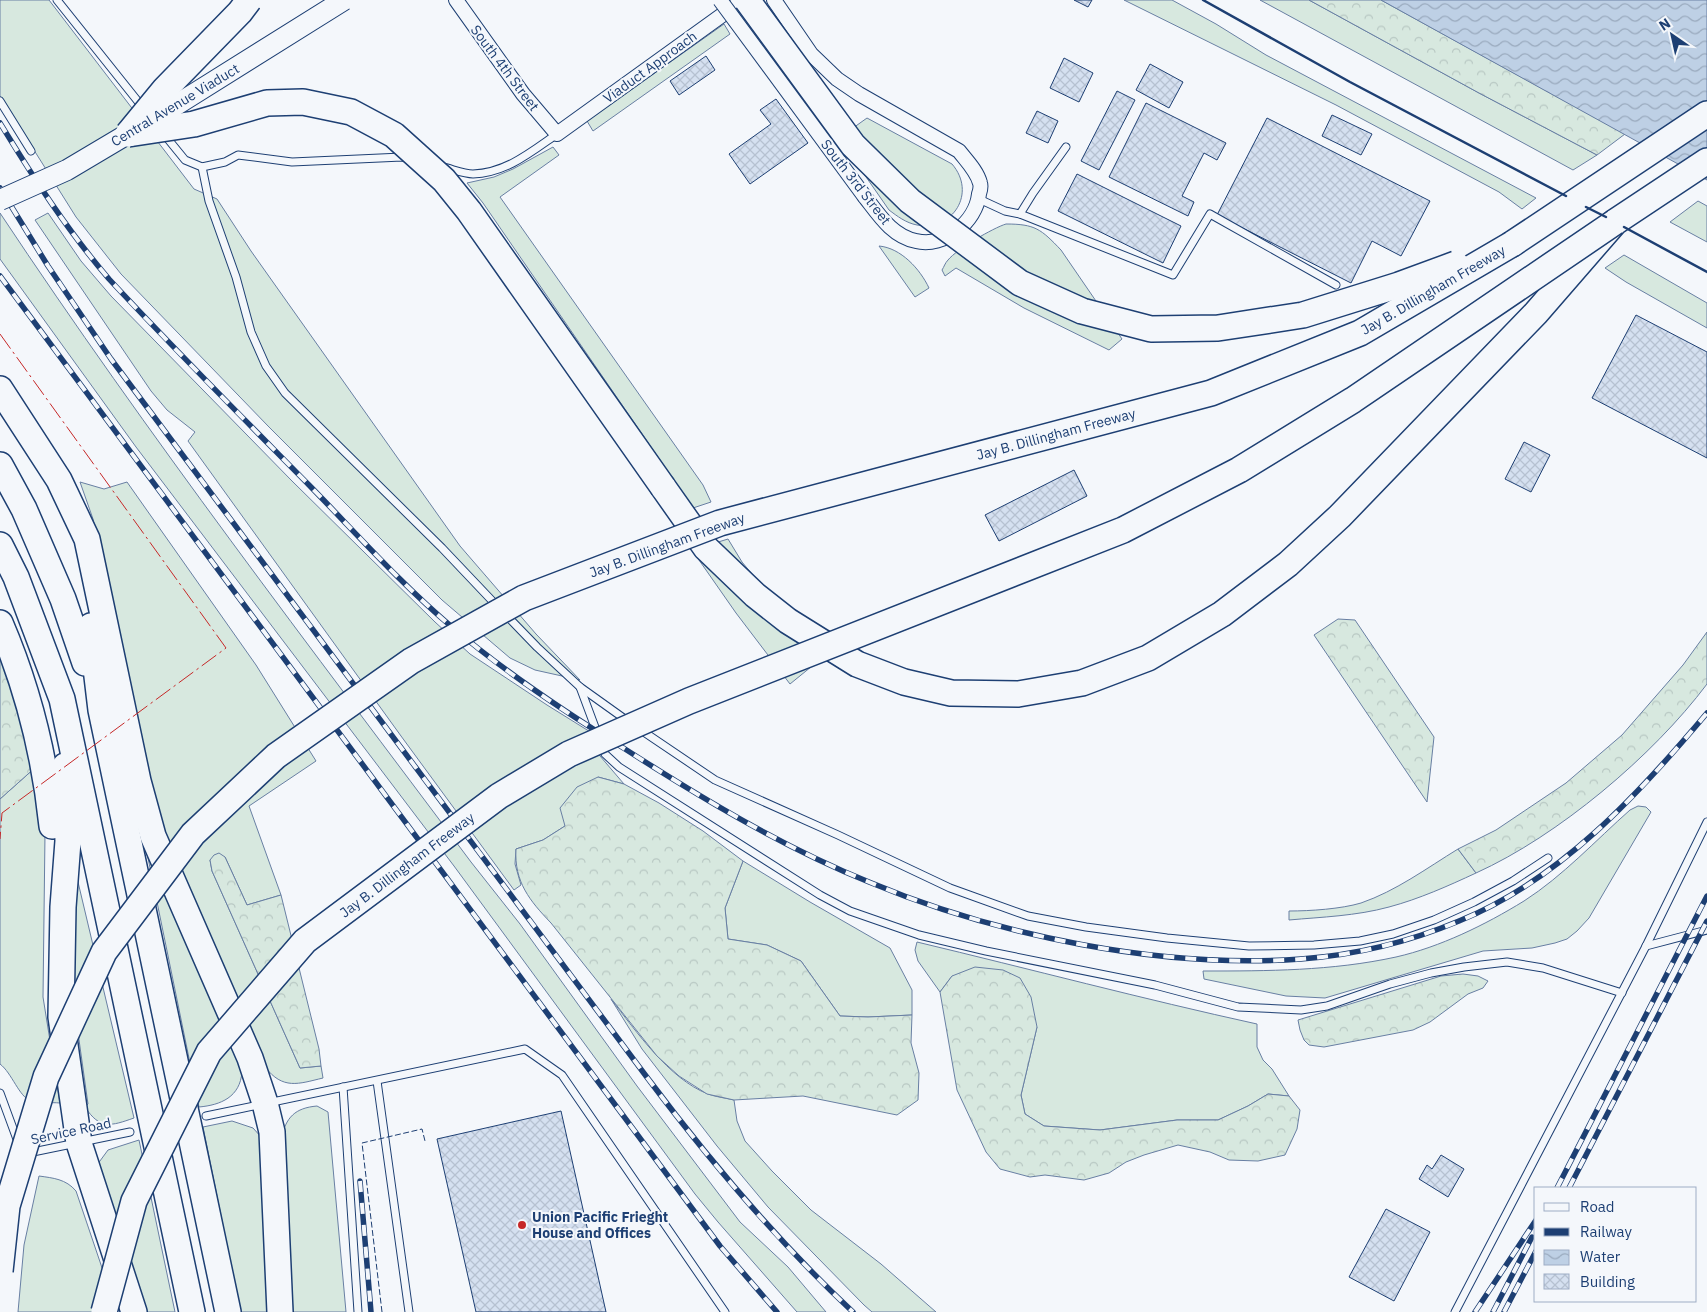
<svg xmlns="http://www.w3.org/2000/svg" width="1707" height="1312" font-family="'IBM Plex Sans',sans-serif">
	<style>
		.grass { fill: #d7e8df; stroke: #687fa3 }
		.forest { fill: url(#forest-crowns); stroke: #687fa3 }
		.water { fill: url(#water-waves); stroke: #687fa3 }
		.building { fill: url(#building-cross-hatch); stroke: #1d3f73 }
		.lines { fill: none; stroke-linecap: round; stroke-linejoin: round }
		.service-casing { stroke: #1d3f73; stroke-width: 9 }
		.minor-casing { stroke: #1d3f73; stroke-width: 16 }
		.motorway-casing { stroke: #1d3f73; stroke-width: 28 }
		.service { stroke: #f4f7fb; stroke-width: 7 }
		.minor { stroke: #f4f7fb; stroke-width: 14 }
		.motorway { stroke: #f4f7fb; stroke-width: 25 }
		.rail-casing { stroke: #1d3f73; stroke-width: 5.5 }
		.rail { stroke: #f4f7fb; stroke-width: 4; stroke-dasharray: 11; stroke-linecap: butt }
		.minor-bridge-casing { stroke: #1d3f73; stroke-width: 16; stroke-linecap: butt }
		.secondary-bridge-casing { stroke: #1d3f73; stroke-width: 22; stroke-linecap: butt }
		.motorway-bridge-casing { stroke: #1d3f73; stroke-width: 28; stroke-linecap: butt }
		.minor-bridge { stroke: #f4f7fb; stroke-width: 14 }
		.secondary-bridge { stroke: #f4f7fb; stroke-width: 20 }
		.motorway-bridge { stroke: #f4f7fb; stroke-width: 25 }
		.fence { stroke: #1d3f73; stroke-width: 1; stroke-dasharray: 6 2.5; stroke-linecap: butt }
		.wall { stroke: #1d3f73; stroke-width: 2.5 }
		.power { stroke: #c62828; stroke-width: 1; stroke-dasharray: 18 4 2.5 4; stroke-linecap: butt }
		.poi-dot { fill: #c62828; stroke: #f4f7fb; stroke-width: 2 }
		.labels { text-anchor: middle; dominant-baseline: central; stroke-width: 4; stroke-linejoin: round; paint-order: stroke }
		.street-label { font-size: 14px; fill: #1d3f73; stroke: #f4f7fb }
		.poi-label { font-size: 14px; font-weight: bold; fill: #1d3f73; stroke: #f4f7fb; text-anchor: start }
	</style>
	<defs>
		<pattern id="forest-crowns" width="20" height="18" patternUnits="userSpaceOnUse" patternTransform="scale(1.25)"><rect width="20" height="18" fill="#d7e8df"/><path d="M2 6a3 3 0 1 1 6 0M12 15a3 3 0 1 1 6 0" fill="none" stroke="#b8c8c3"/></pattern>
		<pattern id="water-waves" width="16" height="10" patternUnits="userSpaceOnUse" patternTransform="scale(1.25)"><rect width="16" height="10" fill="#bed0e5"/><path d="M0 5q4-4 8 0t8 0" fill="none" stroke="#9aaabe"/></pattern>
		<pattern id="building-cross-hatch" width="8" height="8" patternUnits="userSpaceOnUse" patternTransform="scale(1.25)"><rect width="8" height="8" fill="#d5e0f0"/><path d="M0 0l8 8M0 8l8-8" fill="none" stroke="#b6c1d1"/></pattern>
	</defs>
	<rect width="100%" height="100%" fill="#f4f7fb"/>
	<!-- grass -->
	<g class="grass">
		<path d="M0,0H49L194,189L217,199L251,251L460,546L536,634L580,680L535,670L510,658L442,600L268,426L121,274L76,217L0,96Z"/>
		<path d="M1124,0H1172L1216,24L1266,55L1536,198L1522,209L1499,192L1336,105Z"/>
		<path d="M1260,0H1309L1479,93L1597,155L1573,170Z"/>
		<path d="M724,24L730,34L593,131L587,121Z"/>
		<path d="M867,118L952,164C977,193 953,231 917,225C906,223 897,216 889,210L839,138Z"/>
		<path d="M553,147L559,155L500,197L703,485L711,502L693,508L483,203L467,183L494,177L513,169Z"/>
		<path d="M1698,201L1707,206V242L1670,222Z"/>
		<path d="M0,213C148,436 311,648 471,862L520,924L637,1086L740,1222L788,1267L826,1312H797L718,1222L695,1194L454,866L136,447L0,259Z"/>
		<path d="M48,213L81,261L111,296L292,481L435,622L470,654L547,705L592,733L600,756L624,784L598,777L565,826L543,840L516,849L515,864L521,885L514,890L401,736L188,441L195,432L167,410L151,391L35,220Z"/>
		<path d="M1006,224C1035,224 1041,229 1061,250L1122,339L1109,350L1024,308L956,268L945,276L942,270C944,267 945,263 948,260C957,249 993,228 1006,224Z"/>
		<path d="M879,246C901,248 920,269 929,288L915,297Z"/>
		<path d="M1624,255L1707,303V328L1626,282L1605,268Z"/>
		<path d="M80,482L104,489L127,482L256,665L316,761L249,806L281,895L247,905L225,857L210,860L212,871L300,1068L321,1066L323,1078C298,1084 283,1090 265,1067L167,838L160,817L151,786L93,519Z"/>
		<path d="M728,539L742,562L822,658L790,684L736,613L692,550Z"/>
		<path d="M37,766L45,834L43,997L60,1103C51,1102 39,1104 31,1101C19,1097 12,1073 0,1064V799Z"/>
		<path d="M1638,806L1646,807L1651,812L1589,918L1577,931L1567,939L1555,943L1532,948L1483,951L1325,998L1286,996L1204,979L1203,971C1267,971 1332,971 1396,957C1440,947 1485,925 1524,901C1563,876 1596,840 1630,810Z"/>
		<path d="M140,819L242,1072C240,1097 221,1105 199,1107Z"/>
		<path d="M1458,849L1476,873C1448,886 1419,899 1389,907C1356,916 1322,917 1289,920V911C1310,911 1341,909 1361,903C1396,891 1427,868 1458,849Z"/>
		<path d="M743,861L810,902L890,948L912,990V1015L868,1017L840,1016L801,961L767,945L728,939L725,908Z"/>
		<path d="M75,882H78L134,1118C111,1126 100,1130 85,1107L88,1104L87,1097L73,997Z"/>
		<path d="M917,942C1030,969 1143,999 1257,1024V1047L1263,1060L1272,1069L1289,1096L1268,1094L1248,1106L1218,1120H1177L1100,1130L1044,1126L1025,1114L1021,1095L1037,1027L952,976L940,992L918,961L915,950Z"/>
		<path d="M611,999C636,1031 669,1079 708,1094C716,1097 726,1098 734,1100L737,1121L745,1141L772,1171L811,1210L881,1264L936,1312H872L864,1305L768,1207L717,1146L642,1049Z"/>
		<path d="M317,1106L328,1112L346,1312H293L289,1234L281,1139C286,1117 295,1108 317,1106Z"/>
		<path d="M232,1121L253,1128L262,1138L274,1312H241L238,1300L203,1127Z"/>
		<path d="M139,1140L175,1312H139L97,1165L108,1150Z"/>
		<path d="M39,1176C53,1178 66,1179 76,1191L117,1312H18L24,1245Z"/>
	</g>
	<!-- forest -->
	<g class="forest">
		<path d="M1309,0H1381L1625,134L1597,155L1479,93Z"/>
		<path d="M1338,619L1355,620L1434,737L1427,802L1314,635Z"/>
		<path d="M1707,632V684C1653,756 1558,836 1476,873L1458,849L1496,830L1566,783L1622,735L1683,665Z"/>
		<path d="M0,639L37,766L0,799Z"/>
		<path d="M598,777L624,784L659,803L703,831L743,861L725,908L728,939L767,945L801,961L840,1016L868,1017L912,1015L911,1043L919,1073L918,1100L897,1115L803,1096L734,1100L707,1094L679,1076L657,1056L551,923C530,901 514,882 516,849L543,840L565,826L560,808L577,787Z"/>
		<path d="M219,853L225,857L247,905L281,895L319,1049L321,1066L300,1068L212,871L210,860L214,855Z"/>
		<path d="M975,967L1003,970L1020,978L1031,997L1037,1027L1021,1095L1025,1114L1044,1126L1100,1130L1177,1120H1218L1248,1106L1268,1094L1289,1096L1300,1110L1297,1129L1285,1155L1258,1161L1229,1160L1210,1152L1178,1145L1144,1155L1126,1162L1109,1173L1084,1180L1045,1175L1030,1177L1000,1169L986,1152L957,1090L940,992L952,976Z"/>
		<path d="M1463,974L1478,976L1488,981L1483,988L1468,994L1430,1022L1413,1030L1324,1047L1309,1045L1304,1040L1300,1030L1298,1020L1441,976Z"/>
	</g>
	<!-- water -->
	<path class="water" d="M1381,0H1707V180Z"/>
	<!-- building -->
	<g class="building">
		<path d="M1074,0H1092L1088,7Z"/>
		<path d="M706,56L715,70L679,95L670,81Z"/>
		<path d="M1064,58L1093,73L1079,102L1050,88Z"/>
		<path d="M1150,64L1183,82L1169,108L1136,90Z"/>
		<path d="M1117,91L1135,100L1099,170L1081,161Z"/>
		<path d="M776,99L808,143L750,184L729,154L771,124L760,110Z"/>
		<path d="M1146,103L1226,143L1217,160L1204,153L1182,196L1194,202L1188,216L1109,177Z"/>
		<path d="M1037,111L1058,121L1048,143L1026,133Z"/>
		<path d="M1332,115L1372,134L1361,155L1322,136Z"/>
		<path d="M1267,118L1430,201L1401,256L1372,241L1351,283L1217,215Z"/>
		<path d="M1077,174L1181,226L1163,263L1058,211Z"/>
		<path d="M1636,315L1707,352V458L1592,398Z"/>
		<path d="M1524,442L1550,455L1531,492L1505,479Z"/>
		<path d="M1074,470L1087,496L999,541L985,515Z"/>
		<path d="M561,1111L606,1312H476L437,1139Z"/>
		<path d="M1441,1155L1464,1169L1448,1197L1419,1179L1427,1165L1432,1169Z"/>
		<path d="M1386,1209L1430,1232L1394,1301L1349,1277Z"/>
	</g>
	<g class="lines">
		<defs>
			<g id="service">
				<path d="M57,0L144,109"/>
				<path d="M0,101L31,151"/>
				<path d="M163,133L185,160L202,167L225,162L238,155L292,162L402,157L408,158"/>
				<path d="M202,167L209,201L236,277L251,332L266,366L285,393L442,548L498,607"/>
				<path d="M443,167C452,169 464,174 473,174C506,173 531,152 557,134"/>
				<path d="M979,199L1005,211L1020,214L1173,275L1210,214L1336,285"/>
				<path d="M1020,214L1033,193L1066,147"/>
				<path d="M506,615L537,647L580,687L629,722"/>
				<path d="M580,687L605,754L619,767L820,895L850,911L919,935L986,951L1155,985L1238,1007L1301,1010L1327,1006L1390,984L1431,973L1464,967L1507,962L1543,968L1622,993"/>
				<path d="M638,728L715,780L838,835L950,888L1028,916L1086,927L1167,938L1249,946L1314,945L1360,941L1393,934L1434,920L1474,902L1513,881L1548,858"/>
				<path d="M1646,946L1707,930"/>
				<path d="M377,1081L409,1312"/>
				<path d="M343,1087L358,1312"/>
				<path d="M0,1093L18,1142"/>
				<path d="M206,1116L525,1049L562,1075L725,1312"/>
				<path d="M28,1153L130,1132"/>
				<path d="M1455,1312L1646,946L1707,822"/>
			</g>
			<g id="minor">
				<path d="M456,0L523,94L557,134L743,0"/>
				<path d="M774,0L811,54L837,79L859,94L959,151C966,160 977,171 980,183C981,186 980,191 979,194C976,222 944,248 916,241C892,236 879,215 865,197"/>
			</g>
			<g id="motorway">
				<path d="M1512,244L1707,114"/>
				<path d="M0,389L59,480L87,539L138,781L153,836L250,1058L265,1103L272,1132L280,1312"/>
				<path d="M0,465L24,509L63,599L85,663"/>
				<path d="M663,487L706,548L755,595L788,621L857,664L904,682L951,693L1018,694L1082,683L1148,658L1222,614L1288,564L1340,516L1536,313L1615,222L1707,161"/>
				<path d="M0,545L16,577L62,699L192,1312"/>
				<path d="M0,623C27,686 45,758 52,826"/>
				<path d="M91,626L101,710L228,1312"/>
				<path d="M65,766L68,841L63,907L61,1017L79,1143L134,1312"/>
			</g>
		</defs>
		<!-- service casing -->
		<use href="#service" class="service-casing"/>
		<!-- minor casing -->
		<use href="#minor" class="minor-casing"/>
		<!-- motorway casing -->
		<use href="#motorway" class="motorway-casing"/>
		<!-- service -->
		<use href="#service" class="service"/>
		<!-- minor -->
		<use href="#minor" class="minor"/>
		<!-- motorway -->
		<use href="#motorway" class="motorway"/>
		<defs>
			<g id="rail">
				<path d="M0,123C33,177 67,230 109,279C174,349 242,417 309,485C356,533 401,584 452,627C506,673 565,712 625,749C703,799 783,847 869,882C998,936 1162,969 1301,959C1355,955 1409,942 1459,921C1560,880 1638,795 1707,713"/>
				<path d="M0,188L48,266L111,359L646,1076C709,1160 776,1240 853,1312"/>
				<path d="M0,276L720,1246L777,1312"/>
				<path d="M360,1181L371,1312"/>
				<path d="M1557,1188L1707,896"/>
				<path d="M1569,1188L1707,921"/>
				<path d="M1475,1312L1536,1220"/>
				<path d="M1493,1312L1532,1237"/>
				<path d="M1504,1312L1536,1251"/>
			</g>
		</defs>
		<!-- rail casing -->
		<use href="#rail" class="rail-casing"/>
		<!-- rail -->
		<use href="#rail" class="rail"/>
		<defs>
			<path id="minor-bridge" d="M720,0L865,197"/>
			<path id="secondary-bridge" d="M0,200L67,170L173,107L344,0"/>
			<g id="motorway-bridge">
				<path d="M747,0L853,145L910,201L1020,283L1082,311L1151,329L1218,328L1303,315L1399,285L1456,264"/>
				<path d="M128,134L194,124L267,103L303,102L351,112L394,135L444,180L469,211L663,487"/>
				<path d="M128,134L165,89L240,12L249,0"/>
				<path d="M0,1271L7,1206L46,1077L104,952L193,834L276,756L411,661L524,598L720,523L1211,393L1360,333L1512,244"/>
				<path d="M104,1312L134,1201L209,1052L305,941L499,796L569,754L689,701L1123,530L1239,470L1353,400L1615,222"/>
			</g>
		</defs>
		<!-- minor-bridge casing -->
		<use href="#minor-bridge" class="minor-bridge-casing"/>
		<!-- secondary-bridge casing -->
		<use href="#secondary-bridge" class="secondary-bridge-casing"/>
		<!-- motorway-bridge casing -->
		<use href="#motorway-bridge" class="motorway-bridge-casing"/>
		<!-- minor-bridge -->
		<use href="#minor-bridge" class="minor-bridge"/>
		<!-- secondary-bridge -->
		<use href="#secondary-bridge" class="secondary-bridge"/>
		<!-- motorway-bridge -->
		<use href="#motorway-bridge" class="motorway-bridge"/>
		<!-- fence -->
		<path class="fence" d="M382,1312L362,1143L422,1129L425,1141"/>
		<!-- wall -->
		<g class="wall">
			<path d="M1203,0L1350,82L1566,196"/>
			<path d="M1586,207L1606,217"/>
			<path d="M1624,227L1707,272"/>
		</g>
		<!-- power -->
		<path class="power" d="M0,334L226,648L2,813L0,839"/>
	</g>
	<!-- markers -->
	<circle class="poi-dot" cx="522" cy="1225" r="5"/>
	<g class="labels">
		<!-- street labels -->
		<g class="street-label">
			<text transform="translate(650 67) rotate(-36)">Viaduct Approach</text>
			<text transform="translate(505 68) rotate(53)">South 4th Street</text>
			<text transform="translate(175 105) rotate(-31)">Central Avenue Viaduct</text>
			<text transform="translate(856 182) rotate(52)">South 3rd Street</text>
			<text transform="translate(1433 290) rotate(-30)">Jay B. Dillingham Freeway</text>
			<text transform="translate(1056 434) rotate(-15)">Jay B. Dillingham Freeway</text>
			<text transform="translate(667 545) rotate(-20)">Jay B. Dillingham Freeway</text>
			<text transform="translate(407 865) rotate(-37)">Jay B. Dillingham Freeway</text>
			<text transform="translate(71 1131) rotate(-12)">Service Road</text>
		</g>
		<!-- poi labels -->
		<g class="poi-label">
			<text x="532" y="1217">Union Pacific Frieght<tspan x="532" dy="16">House and Offices</tspan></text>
		</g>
	</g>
	<!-- legend -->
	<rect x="1534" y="1187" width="162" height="115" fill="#f4f7fb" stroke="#9eadc5"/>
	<rect x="1544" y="1203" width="25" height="8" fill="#f4f7fb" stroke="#9eadc5"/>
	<text x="1580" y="1212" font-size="15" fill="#1d3f73">Road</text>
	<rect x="1544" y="1228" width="25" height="8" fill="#1d3f73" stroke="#9eadc5"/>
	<text x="1580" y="1237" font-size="15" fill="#1d3f73">Railway</text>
	<rect x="1544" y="1250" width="25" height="15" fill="url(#water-waves)" stroke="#9eadc5"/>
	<text x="1580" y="1262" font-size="15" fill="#1d3f73">Water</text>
	<rect x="1544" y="1274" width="25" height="15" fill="url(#building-cross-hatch)" stroke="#9eadc5"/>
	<text x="1580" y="1287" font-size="15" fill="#1d3f73">Building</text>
	<!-- north arrow -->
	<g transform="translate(1672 35) rotate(326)" stroke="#f4f7fb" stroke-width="4" paint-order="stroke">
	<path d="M0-4L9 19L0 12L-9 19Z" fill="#1d3f73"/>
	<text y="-8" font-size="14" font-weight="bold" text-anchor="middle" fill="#1d3f73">N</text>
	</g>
</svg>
